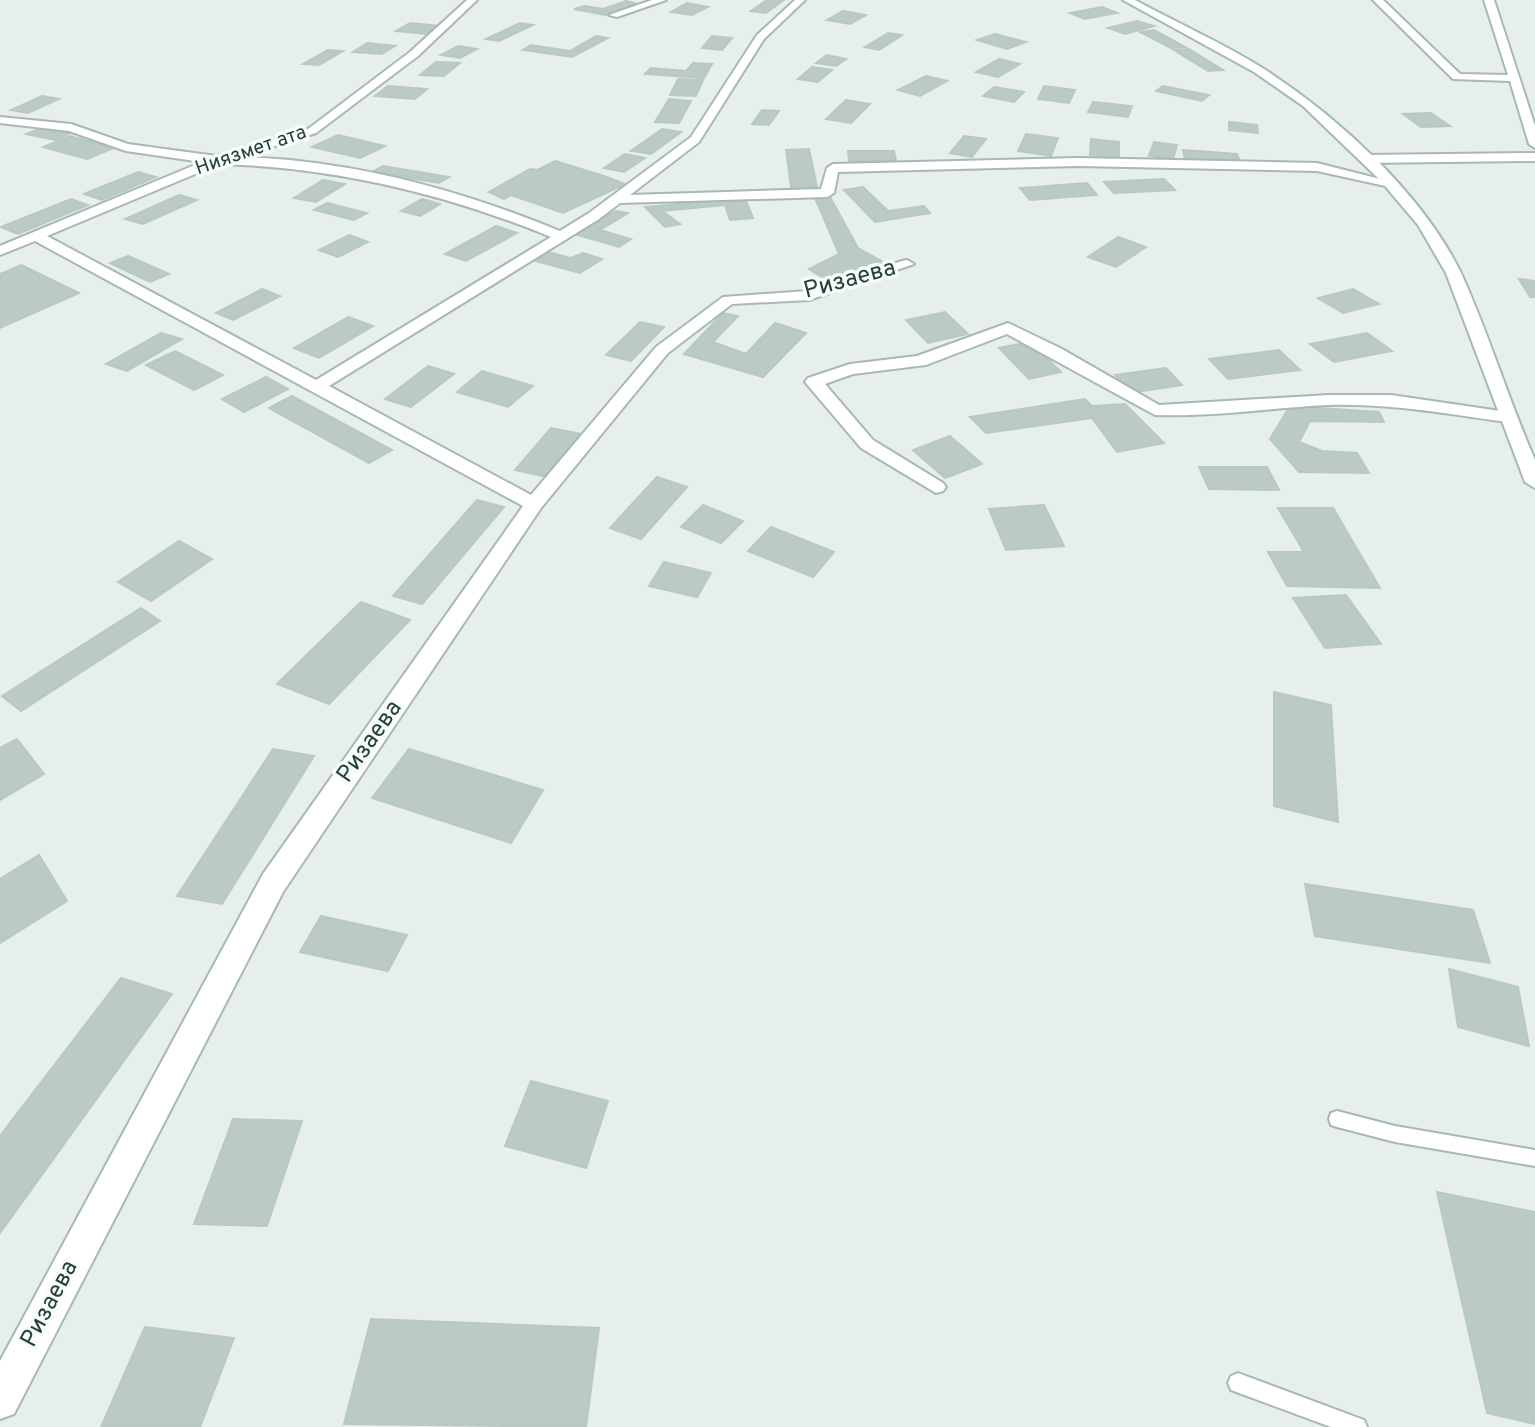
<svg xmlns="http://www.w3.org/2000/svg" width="1535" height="1427" font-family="Overpass,sans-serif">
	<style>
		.building { fill: #bbcac4; stroke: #b8c9c2; stroke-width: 2 }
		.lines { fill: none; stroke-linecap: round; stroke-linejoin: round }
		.service-casing { stroke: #a8b8b2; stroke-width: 4 }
		.minor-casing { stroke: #a8b8b2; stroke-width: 4 }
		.secondary-casing { stroke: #a4bbb3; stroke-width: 4 }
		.service { fill: #fff; fill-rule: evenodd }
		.minor { fill: #fff; fill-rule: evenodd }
		.secondary { fill: #fff; fill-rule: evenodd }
		.labels { text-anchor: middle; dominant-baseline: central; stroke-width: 7; stroke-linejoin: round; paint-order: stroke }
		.far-street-label { font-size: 20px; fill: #24423a; stroke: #f7fbf9 }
		.street-label { font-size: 24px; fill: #24423a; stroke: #f7fbf9 }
	</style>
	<rect width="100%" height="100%" fill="#e6efeb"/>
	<!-- building -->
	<g class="building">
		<path d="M767,0H784L766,13L751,11Z"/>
		<path d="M626,1L638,4L605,15L574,9L585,6L603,9Z"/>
		<path d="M687,3L708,7L692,15L671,12Z"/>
		<path d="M1102,7L1117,13L1085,19L1070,13Z"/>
		<path d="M843,11L866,15L850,24L827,20Z"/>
		<path d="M1137,21L1154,26L1125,34L1108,28Z"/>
		<path d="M410,23L440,26L427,34L396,31Z"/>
		<path d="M520,23L533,25L499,41L486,39Z"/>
		<path d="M1154,30L1185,47L1171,48L1140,32Z"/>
		<path d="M888,33L902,35L879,50L865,47Z"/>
		<path d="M995,34L1026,42L1007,49L977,40Z"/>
		<path d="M596,36L608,38L572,57L523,50L531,45L570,51Z"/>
		<path d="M712,36L732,38L722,50L702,48Z"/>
		<path d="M367,43L395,46L382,54L353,52Z"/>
		<path d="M458,46L477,49L460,58L441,55Z"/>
		<path d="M1189,49L1223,70L1208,71L1174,50Z"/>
		<path d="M328,50L343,51L319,65L303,64Z"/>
		<path d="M827,55L846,59L836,66L816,63Z"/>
		<path d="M999,59L1020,64L998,77L976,72Z"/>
		<path d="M436,62L460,63L444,76L420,75Z"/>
		<path d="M693,63L712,64L704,78L645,74L651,68L686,71Z"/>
		<path d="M812,67L832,70L818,82L798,79Z"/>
		<path d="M926,76L947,81L920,96L898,90Z"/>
		<path d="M678,79L703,80L696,96L670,95Z"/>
		<path d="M388,86L427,89L415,99L375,96Z"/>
		<path d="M1044,86L1075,90L1069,103L1038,99Z"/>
		<path d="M1163,86L1209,95L1202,101L1156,91Z"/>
		<path d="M994,87L1024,92L1014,102L983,96Z"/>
		<path d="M42,96L59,99L28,113L11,110Z"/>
		<path d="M669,99L691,101L679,123L655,122Z"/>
		<path d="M846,100L870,104L851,123L826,119Z"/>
		<path d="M1093,102L1132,106L1128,117L1088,112Z"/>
		<path d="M762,110L779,111L769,125L752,124Z"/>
		<path d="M1431,113L1450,126L1421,127L1403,114Z"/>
		<path d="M1229,122L1257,125L1258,133L1229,130Z"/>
		<path d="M42,128L71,133L55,140L26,134Z"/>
		<path d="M662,129L681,132L651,154L631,151Z"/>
		<path d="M1026,134L1058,138L1051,156L1018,151Z"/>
		<path d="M338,135L385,146L360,158L312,147Z"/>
		<path d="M70,136L114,148L87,159L43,147Z"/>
		<path d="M964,136L986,139L972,157L950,153Z"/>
		<path d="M1091,139L1119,142V158L1090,155Z"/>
		<path d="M1154,142L1177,145L1173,159L1149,156Z"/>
		<path d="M809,149L817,187H791L786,150Z"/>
		<path d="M1183,150L1237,154L1241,164L1185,160Z"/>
		<path d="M848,151H894L896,161H849Z"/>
		<path d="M625,154L645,158L624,172L604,168Z"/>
		<path d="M555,161L604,176L625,184L563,213L511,195L504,199L489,192L530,169L537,170Z"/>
		<path d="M383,166L449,177L439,183L372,172Z"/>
		<path d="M138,172L156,177L102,200L84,194Z"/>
		<path d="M1164,179L1175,190L1114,193L1104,182Z"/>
		<path d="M323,180L345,184L316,202L294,198Z"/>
		<path d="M1087,183L1097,195L1030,200L1020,188Z"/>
		<path d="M863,187L888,211L924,206L930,213L875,222L844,190Z"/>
		<path d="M179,195L197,200L143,224L125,219Z"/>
		<path d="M830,197L858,248L883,262L830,282L809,269L839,254L815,198Z"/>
		<path d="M745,198L753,218L730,220L725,205L662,211L680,224L665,227L645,207Z"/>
		<path d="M71,199L88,205L18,234L1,227Z"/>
		<path d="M422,199L440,204L420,216L401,211Z"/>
		<path d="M327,203L367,213L354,220L314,210Z"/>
		<path d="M615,211L628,213L600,230L631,239L619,247L574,234Z"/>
		<path d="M496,226L517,233L466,261L445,254Z"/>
		<path d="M349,235L368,242L338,257L319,250Z"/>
		<path d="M1118,237L1146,247L1116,267L1088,257Z"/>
		<path d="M544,251L571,258L583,253L602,259L580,273L528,259Z"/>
		<path d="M128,256L169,274L150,282L110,263Z"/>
		<path d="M21,265L79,293L0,328V274Z"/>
		<path d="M1519,279L1535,281V297H1530Z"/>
		<path d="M262,289L280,296L233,320L216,313Z"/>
		<path d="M1353,289L1379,304L1343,313L1318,298Z"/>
		<path d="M945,312L968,334L928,343L906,320Z"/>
		<path d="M723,313L738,316L713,342L746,354L775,323L806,333L763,377L684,354Z"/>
		<path d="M348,317L373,326L319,358L294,348Z"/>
		<path d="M640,322L664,327L631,361L606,355Z"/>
		<path d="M161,333L182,339L127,371L106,364Z"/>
		<path d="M1367,333L1392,351L1334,362L1310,344Z"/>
		<path d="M1030,342L1061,372L1029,379L999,348Z"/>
		<path d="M1279,350L1300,370L1228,379L1209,359Z"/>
		<path d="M175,351L223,375L194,390L146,365Z"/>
		<path d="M428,366L454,374L411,407L385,399Z"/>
		<path d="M1166,368L1182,385L1130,393L1115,375Z"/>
		<path d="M482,371L533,386L508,407L457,392Z"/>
		<path d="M266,377L288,389L244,412L222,399Z"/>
		<path d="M292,396L392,450L369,463L269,408Z"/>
		<path d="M1085,399L1092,406L1125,404L1164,443L1117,452L1092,418L986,433L970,417Z"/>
		<path d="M1290,406L1379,412L1384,422L1310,421L1299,442L1322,451L1357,453L1369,473L1299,472L1270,439Z"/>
		<path d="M551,428L581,434L546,477L515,470Z"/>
		<path d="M950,436L982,464L945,478L913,450Z"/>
		<path d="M1199,467H1267L1279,490L1209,489Z"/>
		<path d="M657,477L687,487L641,539L610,528Z"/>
		<path d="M477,500L504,507L422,604L393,596Z"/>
		<path d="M703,505L743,521L721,543L681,527Z"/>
		<path d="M1044,505L1064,546L1006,550L989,509Z"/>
		<path d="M1278,508H1333L1380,588L1287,586L1268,552H1304Z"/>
		<path d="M771,527L834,552L813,577L748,551Z"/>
		<path d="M179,541L212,559L151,601L118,582Z"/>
		<path d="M664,562L711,573L697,597L649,586Z"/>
		<path d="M1346,595L1381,644L1325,648L1293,598Z"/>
		<path d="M361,602L410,620L329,704L277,684Z"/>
		<path d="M141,608L160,621L21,711L2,696Z"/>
		<path d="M1274,692L1331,705L1338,822L1274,806Z"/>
		<path d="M17,739L44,774L0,800V748Z"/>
		<path d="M273,749L314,756L222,904L177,896Z"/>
		<path d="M409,749L543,790L511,843L372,798Z"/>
		<path d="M39,855L67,901L0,943V879Z"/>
		<path d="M1305,884L1473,910L1490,963L1315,936Z"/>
		<path d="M321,916L407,935L388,971L300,952Z"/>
		<path d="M1449,969L1518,987L1529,1046L1458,1027Z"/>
		<path d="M121,978L172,994L0,1233V1136Z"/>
		<path d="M531,1081L608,1101L586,1168L505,1146Z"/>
		<path d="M233,1119L302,1121L267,1226L194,1224Z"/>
		<path d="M1437,1192L1535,1212V1424L1487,1413Z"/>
		<path d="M371,1319L599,1328L586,1427L344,1424Z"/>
		<path d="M145,1327L234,1338L200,1427H101Z"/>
	</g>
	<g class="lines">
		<defs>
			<g id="service">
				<path d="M1337,1111L1395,1126L1535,1150V1166L1395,1142L1337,1127L1331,1125L1329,1119L1331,1113Z"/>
				<path d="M1238,1373L1364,1420L1367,1427H1331L1231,1390L1228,1383L1231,1376Z"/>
			</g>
			<g id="minor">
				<path d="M467,0H477L418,56L316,133L240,157C350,160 458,189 560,231L589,213L691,137L757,35L795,0H805L764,39L699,142L630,195L821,189L827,168L833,164L1078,158L1317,163L1396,183L1390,187L1317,171L1078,166L838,172L834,193L827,197L620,203L599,219L329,386L531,495L656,347L723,297L808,291L902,261L907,260L914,264L809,300L732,304L668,353L541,508L283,892L14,1414L0,1419V1361L263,874L523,506L35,241L0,255V246L202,162L126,151L69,131L0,123V117L71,124L128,144L216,156L308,129L410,52ZM219,164C334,167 444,193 551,237L316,380L47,236Z"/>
				<path d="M652,0H666L617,17L609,15Z"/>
				<path d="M1373,0H1383L1460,74L1508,75L1484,0H1494L1535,126V148L1529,144L1510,81L1453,79Z"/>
				<path d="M1535,153V161L1366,163L1360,159L1366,155Z"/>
				<path d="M1008,323L1062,349L1159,405L1329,395H1391L1507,412L1516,417L1507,422C1447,414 1389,403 1328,405C1270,408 1213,417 1155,415L1007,334L926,365L853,374L825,384L873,440L943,483L946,487L943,491L936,493L861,448L805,382L808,378L850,364L917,356Z"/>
			</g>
			<path id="secondary" d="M1123,0H1135C1177,23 1223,43 1264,69C1338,117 1422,193 1461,273C1489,334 1508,399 1535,460V488L1525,482L1446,273L1418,225L1380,180L1303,106L1254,72Z"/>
		</defs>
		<!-- service casing -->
		<use href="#service" class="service-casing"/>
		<!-- minor casing -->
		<use href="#minor" class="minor-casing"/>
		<!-- secondary casing -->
		<use href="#secondary" class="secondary-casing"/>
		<!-- service -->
		<use href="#service" class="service"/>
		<!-- minor -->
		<use href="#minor" class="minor"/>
		<!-- secondary -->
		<use href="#secondary" class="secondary"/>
	</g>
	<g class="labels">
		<!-- far-street labels -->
		<g class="far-street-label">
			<text transform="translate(251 151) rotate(-19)">Ниязмет ата</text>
		</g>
		<!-- street labels -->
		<g class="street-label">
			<text transform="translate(850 280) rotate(-15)">Ризаева</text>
			<text transform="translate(370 742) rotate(-55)">Ризаева</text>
			<text transform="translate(50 1304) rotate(-62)">Ризаева</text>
		</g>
	</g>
</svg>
